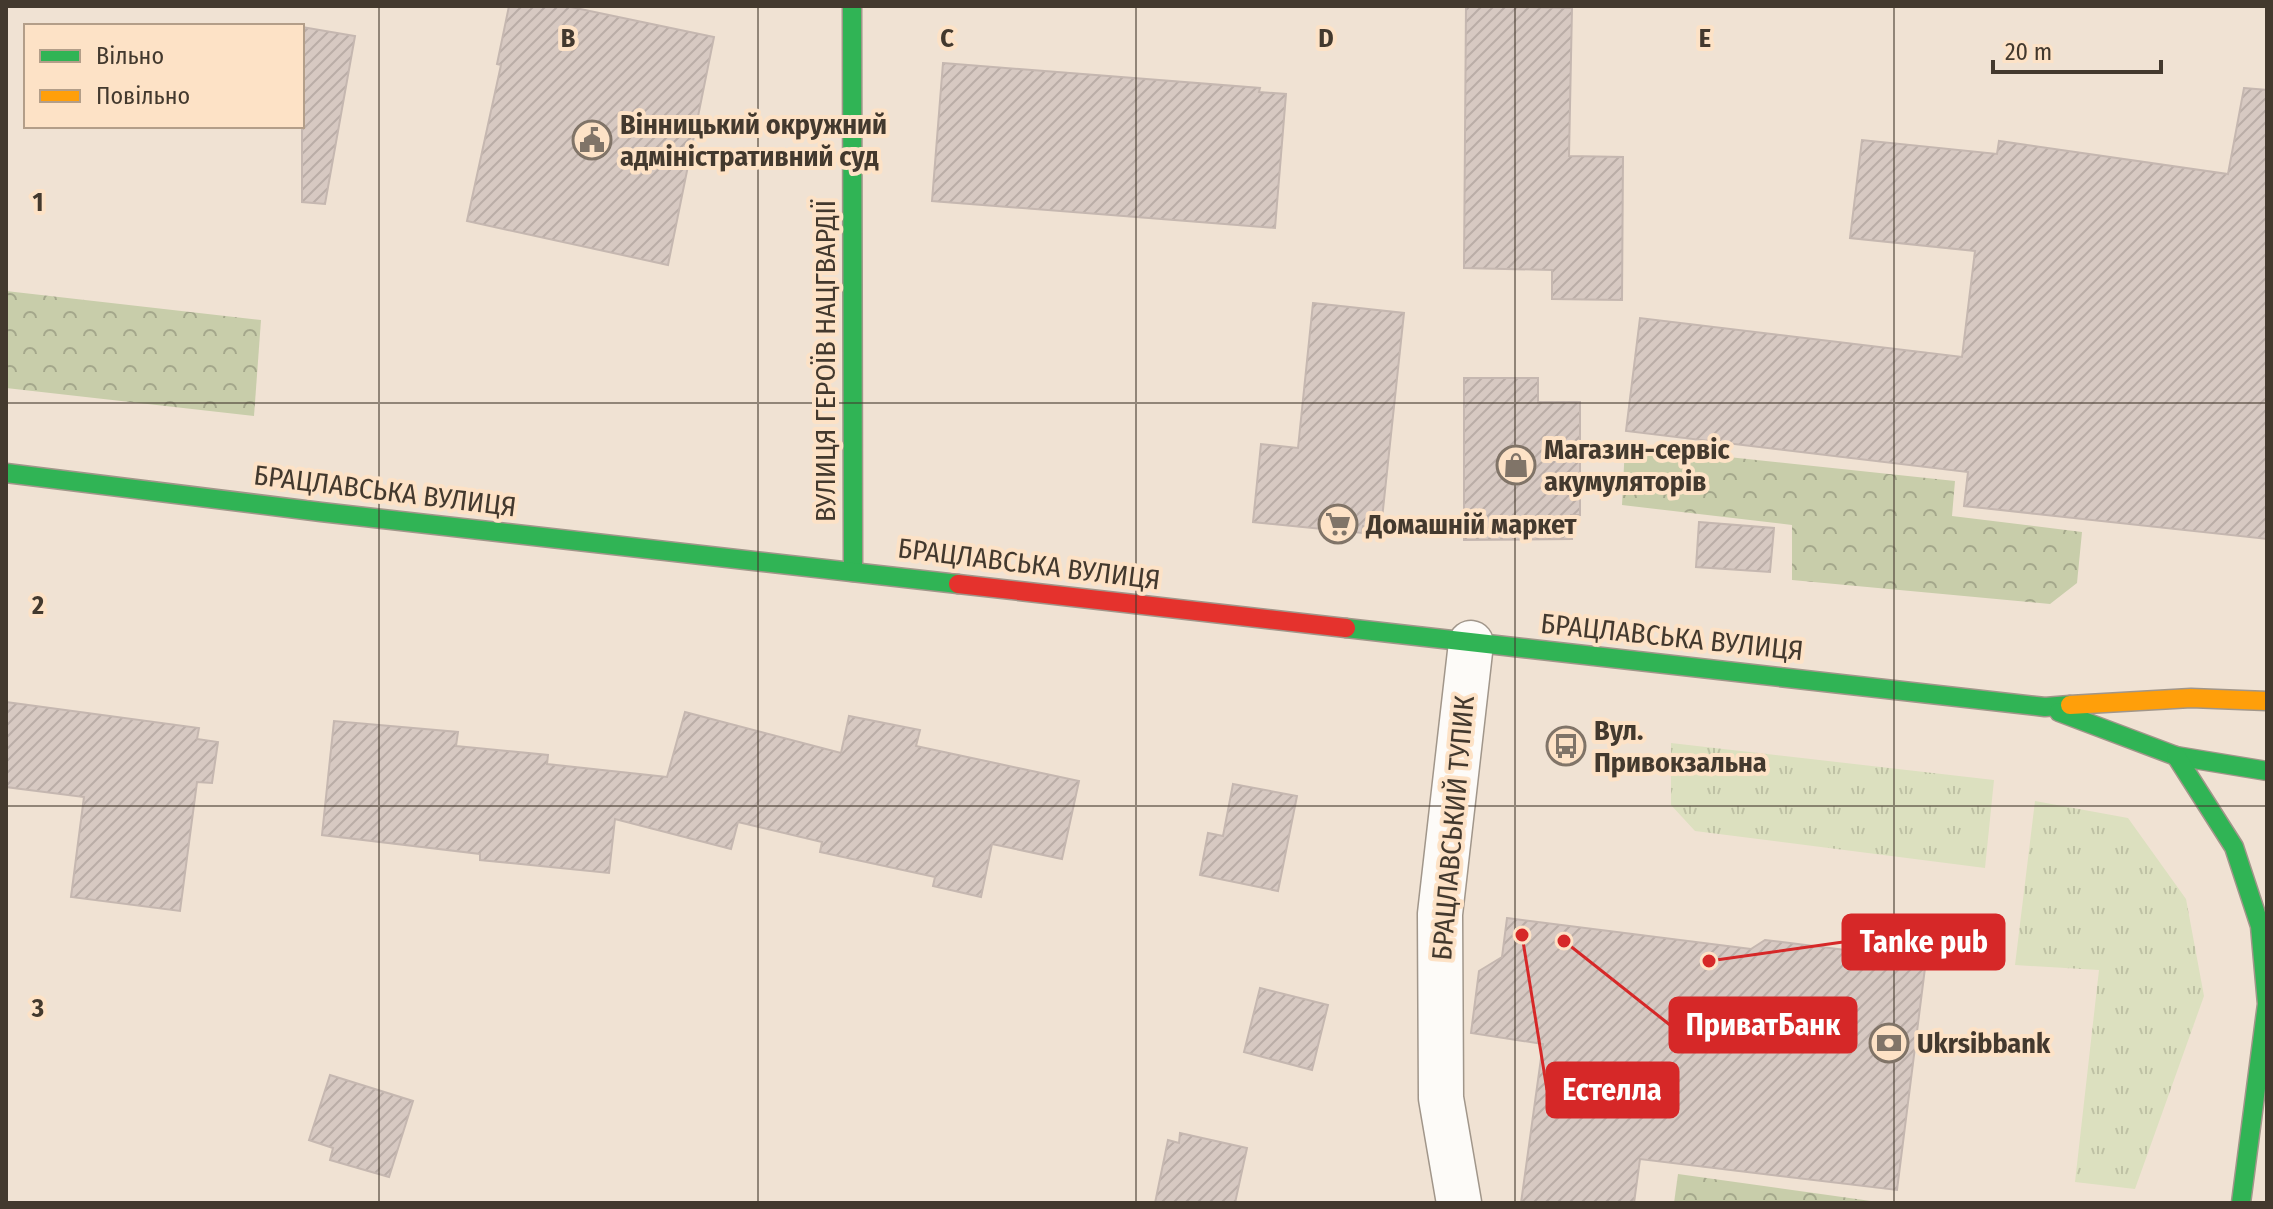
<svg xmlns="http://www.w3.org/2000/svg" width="2273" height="1209" font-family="'Fira Sans Condensed',sans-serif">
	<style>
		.grass { fill: url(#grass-tufts) }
		.forest { fill: url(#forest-crowns) }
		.building { fill: url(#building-hatch); stroke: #c5b7b0; stroke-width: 2 }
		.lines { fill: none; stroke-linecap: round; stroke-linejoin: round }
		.street-casing { stroke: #a1968a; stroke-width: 47 }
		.fast-casing { stroke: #a1968a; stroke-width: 21 }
		.slow-casing { stroke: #a1968a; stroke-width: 21 }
		.jam-casing { stroke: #a1968a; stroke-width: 21 }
		.street { stroke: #fdfbf8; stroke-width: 44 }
		.fast { stroke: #30b455; stroke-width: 18 }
		.slow { stroke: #ff9f0a; stroke-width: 18 }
		.jam { stroke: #e5322d; stroke-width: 18 }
		.grid { fill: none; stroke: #43392e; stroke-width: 2; stroke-opacity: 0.55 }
		.labels { text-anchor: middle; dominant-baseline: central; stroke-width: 8; stroke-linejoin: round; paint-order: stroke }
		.poi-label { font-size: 28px; font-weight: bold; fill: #43392e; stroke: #fde2c6; text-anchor: start }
		.street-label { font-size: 28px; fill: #43392e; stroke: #fde2c6 }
		.grid-label { font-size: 26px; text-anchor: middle; font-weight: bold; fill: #43392e; stroke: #fde2c6; stroke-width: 8; stroke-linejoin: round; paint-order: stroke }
		.leader { fill: none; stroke: #d62828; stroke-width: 3 }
		.callout-dot { fill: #d62828; stroke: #fde2c6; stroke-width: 3 }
		.callout { fill: #d62828; stroke: #d62828; stroke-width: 3 }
		.callout-label { font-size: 30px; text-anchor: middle; font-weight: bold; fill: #fff }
	</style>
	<defs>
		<pattern id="grass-tufts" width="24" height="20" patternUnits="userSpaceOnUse" patternTransform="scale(2)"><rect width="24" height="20" fill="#dce0bf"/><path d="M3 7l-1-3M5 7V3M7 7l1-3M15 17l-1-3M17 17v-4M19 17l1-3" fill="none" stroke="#bec1a4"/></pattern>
		<pattern id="forest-crowns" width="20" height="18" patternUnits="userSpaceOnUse" patternTransform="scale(2)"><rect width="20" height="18" fill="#c8cdaa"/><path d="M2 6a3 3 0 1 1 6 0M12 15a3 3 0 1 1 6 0" fill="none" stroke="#a4a78b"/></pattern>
		<pattern id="building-hatch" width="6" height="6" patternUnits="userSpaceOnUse" patternTransform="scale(2)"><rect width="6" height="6" fill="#d7c9c2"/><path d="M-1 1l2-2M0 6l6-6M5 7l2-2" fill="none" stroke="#baada7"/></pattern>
	</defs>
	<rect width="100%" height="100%" fill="#f0e2d3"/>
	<!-- grass -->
	<g class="grass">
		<path d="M1671,743L1994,780L1985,868L1695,831L1671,805Z"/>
		<path d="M2035,801L2128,818L2186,899L2204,996L2135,1189L2075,1182L2099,970L2015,965Z"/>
	</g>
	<!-- forest -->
	<g class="forest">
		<path d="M6,291L261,320L254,416L6,388Z"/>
		<path d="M1625,446L1955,481L1952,516L2082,532L2077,583L2050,604L1792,580V525L1622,505Z"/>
		<path d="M1678,1174L1885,1203H1674Z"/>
	</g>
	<!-- building -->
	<g class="building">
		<path d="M509,6H566L714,37L668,265L467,221L501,65L497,64Z"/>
		<path d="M1466,6L1572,8L1569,156L1623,157L1622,300L1552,299V270L1464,268Z"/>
		<path d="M302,27L355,36L325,204L302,202Z"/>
		<path d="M943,63L1260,88L1259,92L1286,94L1275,228L932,201Z"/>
		<path d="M2244,88L2267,90V539L1964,506L1968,472L1626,431L1640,318L1962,357L1975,251L1850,238L1862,140L1997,154L1999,141L2228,174Z"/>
		<path d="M1313,303L1404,313L1381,528L1363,526L1362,533L1253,522L1261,444L1298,448Z"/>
		<path d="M1464,378H1538V402H1580V515H1571L1572,539L1464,540Z"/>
		<path d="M1699,522L1774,528L1770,572L1696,567Z"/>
		<path d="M6,702L199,728L197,739L218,742L212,783L197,782L180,911L71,897L84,797L6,787Z"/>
		<path d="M685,712L841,753L849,716L920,730L916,746L1079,781L1062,859L992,844L981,897L933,886L935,877L820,852L822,842L738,822L731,849L615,819L609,873L480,860V854L322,835L334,721L458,732L456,746L548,755L547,764L667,777Z"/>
		<path d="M1233,784L1297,796L1278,891L1200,875L1208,833L1223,836Z"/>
		<path d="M1507,918L1751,949L1765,940L1926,960L1897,1190L1640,1159L1634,1203H1521L1543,1044L1471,1033L1479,971L1502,957Z"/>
		<path d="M1260,988L1328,1005L1312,1070L1244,1052Z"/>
		<path d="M330,1075L413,1101L389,1177L330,1160L333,1148L309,1140Z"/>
		<path d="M1180,1133L1247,1148L1235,1203H1155L1168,1140L1179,1143Z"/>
	</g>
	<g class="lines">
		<defs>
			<path id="street" d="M1459,1203L1441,1098L1440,914L1471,643"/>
			<g id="fast">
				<path d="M852,6L853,572"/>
				<path d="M6,473L321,512L958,584"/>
				<path d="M1346,628L2045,707L2070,705"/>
				<path d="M2059,712L2176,756L2267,771"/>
				<path d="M2176,756L2234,847L2260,926L2267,1004L2241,1203"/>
			</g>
			<path id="slow" d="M2070,705L2191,698L2267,701"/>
			<path id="jam" d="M958,584L1346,628"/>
		</defs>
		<!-- street casing -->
		<use href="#street" class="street-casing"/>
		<!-- fast casing -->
		<use href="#fast" class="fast-casing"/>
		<!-- slow casing -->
		<use href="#slow" class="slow-casing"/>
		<!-- jam casing -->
		<use href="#jam" class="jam-casing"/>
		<!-- street -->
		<use href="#street" class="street"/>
		<!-- fast -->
		<use href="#fast" class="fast"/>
		<!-- slow -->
		<use href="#slow" class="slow"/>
		<!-- jam -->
		<use href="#jam" class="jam"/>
	</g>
	<!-- grid -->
	<path class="grid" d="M379,6V1203M758,6V1203M1136,6V1203M1515,6V1203M1894,6V1203M6,403H2267M6,806H2267"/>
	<!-- icons -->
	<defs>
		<symbol id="civic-ring" viewBox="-11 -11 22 22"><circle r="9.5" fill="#fde2c6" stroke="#807468" stroke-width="1.5"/><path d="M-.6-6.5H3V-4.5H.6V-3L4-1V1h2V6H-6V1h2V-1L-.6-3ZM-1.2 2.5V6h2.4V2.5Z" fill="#807468"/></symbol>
		<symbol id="shop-ring" viewBox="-11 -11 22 22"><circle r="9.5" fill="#fde2c6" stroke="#807468" stroke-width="1.5"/><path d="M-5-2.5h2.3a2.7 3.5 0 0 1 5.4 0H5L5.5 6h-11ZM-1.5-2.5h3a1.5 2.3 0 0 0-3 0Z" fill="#807468"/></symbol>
		<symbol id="supermarket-ring" viewBox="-11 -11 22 22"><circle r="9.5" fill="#fde2c6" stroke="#807468" stroke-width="1.5"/><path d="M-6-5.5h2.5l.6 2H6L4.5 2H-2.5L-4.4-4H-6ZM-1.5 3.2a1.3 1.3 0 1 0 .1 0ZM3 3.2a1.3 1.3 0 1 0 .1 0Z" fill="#807468"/></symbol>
		<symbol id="bus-ring" viewBox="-11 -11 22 22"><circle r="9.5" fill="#fde2c6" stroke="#807468" stroke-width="1.5"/><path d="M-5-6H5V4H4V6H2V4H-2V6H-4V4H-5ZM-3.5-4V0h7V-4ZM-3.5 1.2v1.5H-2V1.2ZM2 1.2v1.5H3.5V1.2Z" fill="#807468"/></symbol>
		<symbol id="bank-ring" viewBox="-11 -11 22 22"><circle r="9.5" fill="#fde2c6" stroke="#807468" stroke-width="1.5"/><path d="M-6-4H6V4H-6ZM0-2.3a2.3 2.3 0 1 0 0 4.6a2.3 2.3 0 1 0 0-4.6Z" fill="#807468"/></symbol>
	</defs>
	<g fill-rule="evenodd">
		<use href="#civic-ring" x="570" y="118" width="44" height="44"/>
		<use href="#shop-ring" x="1494" y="443" width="44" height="44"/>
		<use href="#supermarket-ring" x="1316" y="502" width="44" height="44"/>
		<use href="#bus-ring" x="1544" y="724" width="44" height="44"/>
		<use href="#bank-ring" x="1867" y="1021" width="44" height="44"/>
	</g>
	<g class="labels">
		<!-- poi labels -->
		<g class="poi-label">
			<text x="620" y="124">Вінницький окружний<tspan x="620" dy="32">адміністративний суд</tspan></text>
			<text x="1544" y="449">Магазин-сервіс<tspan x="1544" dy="32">акумуляторів</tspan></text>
			<text x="1366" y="524">Домашній маркет</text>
			<text x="1594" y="730">Вул.<tspan x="1594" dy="32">Привокзальна</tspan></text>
			<text x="1917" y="1043">Ukrsibbank</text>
		</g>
		<!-- street labels -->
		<g class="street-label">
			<text transform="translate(825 361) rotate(-90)">ВУЛИЦЯ ГЕРОЇВ НАЦГВАРДІЇ</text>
			<text transform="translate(385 491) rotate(7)">БРАЦЛАВСЬКА ВУЛИЦЯ</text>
			<text transform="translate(1029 564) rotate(7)">БРАЦЛАВСЬКА ВУЛИЦЯ</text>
			<text transform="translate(1672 637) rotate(6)">БРАЦЛАВСЬКА ВУЛИЦЯ</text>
			<text transform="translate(1453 828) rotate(-85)">БРАЦЛАВСЬКИЙ ТУПИК</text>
		</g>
	</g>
	<g class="grid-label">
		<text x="568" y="47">B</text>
		<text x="947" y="47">C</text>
		<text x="1326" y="47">D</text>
		<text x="1705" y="47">E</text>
		<text x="38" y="211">1</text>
		<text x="38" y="614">2</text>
		<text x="38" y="1017">3</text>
	</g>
	<!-- callouts -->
	<path class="leader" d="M1709 961L1843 942M1564 941L1670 1025M1522 935L1547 1090"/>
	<g class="callout-dot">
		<circle cx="1709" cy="961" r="8"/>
		<circle cx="1564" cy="941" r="8"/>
		<circle cx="1522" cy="935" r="8"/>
	</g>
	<g class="callout">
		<rect x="1843" y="915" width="161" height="54" rx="8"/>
		<rect x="1670" y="998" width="186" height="54" rx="8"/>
		<rect x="1547" y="1063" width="131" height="54" rx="8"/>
	</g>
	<g class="callout-label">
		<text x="1924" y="952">Tanke pub</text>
		<text x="1763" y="1035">ПриватБанк</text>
		<text x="1612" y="1100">Естелла</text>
	</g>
	<!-- border -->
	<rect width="2273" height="1209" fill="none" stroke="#43392e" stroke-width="16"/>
	<!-- legend -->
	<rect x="24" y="24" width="280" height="104" fill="#fde2c6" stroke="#b39e89" stroke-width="2"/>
	<rect x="40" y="50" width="40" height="12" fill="#30b455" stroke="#b39e89" stroke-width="2"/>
	<text x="96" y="64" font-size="24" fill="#43392e">Вільно</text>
	<rect x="40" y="90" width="40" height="12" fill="#ff9f0a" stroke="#b39e89" stroke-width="2"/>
	<text x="96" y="104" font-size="24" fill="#43392e">Повільно</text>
	<!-- scale -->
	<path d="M1993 60v12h168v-12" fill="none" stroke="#43392e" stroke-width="4"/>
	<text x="2005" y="60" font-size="24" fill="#43392e" stroke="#fde2c6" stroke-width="6" paint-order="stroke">20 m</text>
</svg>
